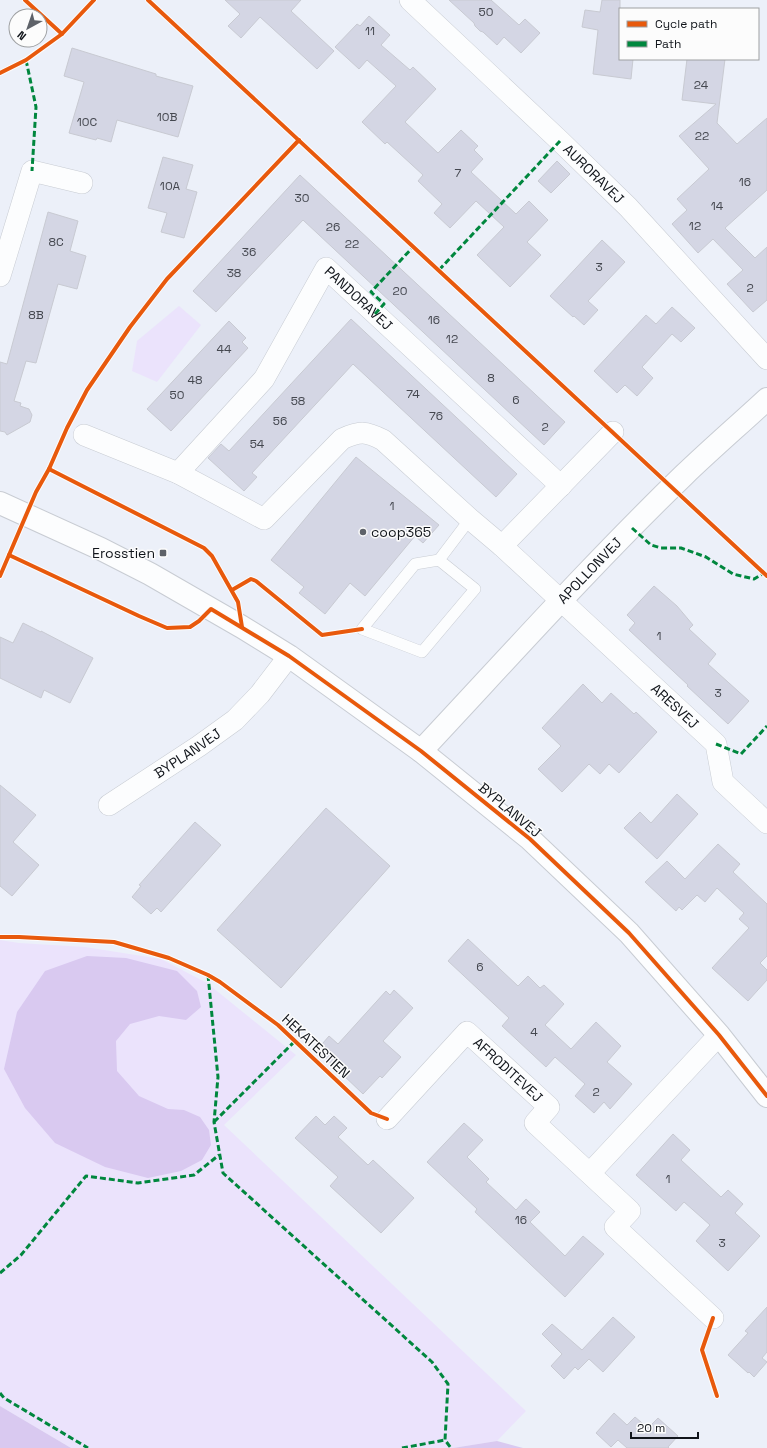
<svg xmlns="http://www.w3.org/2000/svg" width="767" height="1448" font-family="'Space Grotesk',sans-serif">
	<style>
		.green { fill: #ebe3fc }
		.forest { fill: #d9c9f0 }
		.building { fill: #d4d6e4; stroke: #c8cad2 }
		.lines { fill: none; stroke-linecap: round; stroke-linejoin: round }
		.service-casing { stroke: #c8ccd3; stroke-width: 12 }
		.minor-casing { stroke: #c8ccd3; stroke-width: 22 }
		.tertiary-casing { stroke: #c8ccd3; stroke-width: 24 }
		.service { stroke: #fcfdfe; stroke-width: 11 }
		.minor { stroke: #fcfdfe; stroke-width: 21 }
		.tertiary { stroke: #fcfdfe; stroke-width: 22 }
		.quiet { stroke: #00873e; stroke-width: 3; stroke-dasharray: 6 3; stroke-linecap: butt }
		.cycleway-casing { stroke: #fcfcfc; stroke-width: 6 }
		.cycleway { stroke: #e8590c; stroke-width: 4 }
		.poi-dot { fill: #5e6269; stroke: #fcfcfc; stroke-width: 1.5 }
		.labels { text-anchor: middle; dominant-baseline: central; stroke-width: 3; stroke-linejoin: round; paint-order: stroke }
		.number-label { font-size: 12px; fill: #44474f }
		.street-label { font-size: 14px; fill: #11151b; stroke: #fcfcfc }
		.poi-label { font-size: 14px; fill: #11151b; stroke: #fcfcfc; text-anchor: start }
	</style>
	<rect width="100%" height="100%" fill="#ecf0f9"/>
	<!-- green -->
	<g class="green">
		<path d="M179,306L201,325L157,382L132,371L137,341Z"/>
		<path d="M0,940L19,943L85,947L161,959L207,983L296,1055L224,1125L526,1411L497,1441L453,1448H71L0,1406Z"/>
	</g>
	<!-- forest -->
	<g class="forest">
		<path d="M87,956L126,958L177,971L197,991L201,1007L186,1020L159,1016L130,1024L116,1041L117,1071L139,1096L168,1109L184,1110L200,1117L209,1130L211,1145L202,1160L181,1171L148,1178L105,1167L55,1143L25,1108L4,1069L17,1012L45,971Z"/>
		<path d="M0,1406L71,1448H0Z"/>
		<path d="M497,1441L523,1448H453Z"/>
	</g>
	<!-- building -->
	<g class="building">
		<path d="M225,0H301L291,11L334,51L317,69L260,17L241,38L228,26L240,14Z"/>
		<path d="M449,0H491L519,25L525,19L540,33L521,53L504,37L497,45L483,32L480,31L475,26L474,23Z"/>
		<path d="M602,0H620V59H633L631,79L593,74L598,30L582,27L585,10L600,12Z"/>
		<path d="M369,16L390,35L381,45L410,70L413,67L436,89L405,122L438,153L461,130L478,146L474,150L483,159L471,172L516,214L529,201L548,220L527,242L541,255L510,287L477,255L504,227L476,201L450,228L434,213L442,204L418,181L423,175L387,142L385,144L362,122L396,86L367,60L359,69L335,47L357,24L360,26Z"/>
		<path d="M72,48L156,74V76L193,86L178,137L117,120L111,142L97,138L96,140L69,133L84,82L64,76Z"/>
		<path d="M687,59H725L717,123L737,144L767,118V190L725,228L755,258L767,247V300L753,312L727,284L743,270L713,239L698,253L672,224L687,210L677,199L709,169L679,136L716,104L682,100Z"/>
		<path d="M163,157L193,165L186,189L197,192L184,238L161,232L167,213L148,208Z"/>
		<path d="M557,161L570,174L551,193L538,181Z"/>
		<path d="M300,175L565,422L544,445L303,220L216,312L193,291Z"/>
		<path d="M48,212L78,221L70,251L86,256L77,289L58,284L36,363L26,361L14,401L21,403L20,406L29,409L32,415L30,422L7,435L5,432L0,431V362L7,364Z"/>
		<path d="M602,240L625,262L588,301L598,310L584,325L574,316L573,317L550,296Z"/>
		<path d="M672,307L695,328L681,342L672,334L642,367L653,378L637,396L625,385L617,393L594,371L646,315L656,324Z"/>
		<path d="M351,319L517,474L496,497L353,364L252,473L257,477L244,491L208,458L221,444L229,451Z"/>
		<path d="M229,321L246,338L242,342L248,348L171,431L147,409Z"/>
		<path d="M356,457L439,525L423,543L415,536L365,596L350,583L325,614L299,593L304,587L271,560Z"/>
		<path d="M654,586L677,606L693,625L689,629L716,654L708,664L749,701L728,724L687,686L688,685L629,630L635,623L627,615Z"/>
		<path d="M23,623L41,632V631L93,658L70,703L44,690L41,698L0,678V637L13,643Z"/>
		<path d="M583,684L602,703L611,693L634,714L636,712L657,732L619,773L609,764L600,774L589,764L562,792L538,769L561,746L542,728Z"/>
		<path d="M0,785L36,815L13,842L39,865L12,896L0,886Z"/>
		<path d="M677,794L698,814L657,859L624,828L640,812L651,823Z"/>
		<path d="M326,808L390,866L281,988L217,930Z"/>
		<path d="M195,822L221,845L161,912L157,908L151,914L132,897L141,886L139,885Z"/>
		<path d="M718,844L740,864L733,872L767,904V956L760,963L767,970V980L748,1001L712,968L749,928L739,919L744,913L717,888L705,902L697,895L682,910L679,907L676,911L645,882L667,861L685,879Z"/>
		<path d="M468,939L518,986L528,976L540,988L544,985L564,1004L545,1025L571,1049L596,1022L621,1046L607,1062L632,1084L610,1109L604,1102L594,1113L575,1096L585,1084L555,1057L546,1067L502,1026L509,1018L448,961Z"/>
		<path d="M394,990L413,1008L383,1041L401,1057L382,1078L380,1076L363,1094L317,1050L329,1036L338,1044L386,991L390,995Z"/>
		<path d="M316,1116L325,1125L334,1116L347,1128L338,1137L368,1165L373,1160L414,1198L381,1233L330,1186L338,1177L295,1138Z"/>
		<path d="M464,1123L483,1140L467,1157L489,1179L486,1182L516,1210L526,1199L540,1212L530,1222L565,1256L583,1236L604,1254L565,1297L475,1212L477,1209L427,1162Z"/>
		<path d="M673,1134L690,1150L681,1160L721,1197L728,1190L743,1204L735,1213L760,1236L728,1271L696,1241L710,1225L684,1202L676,1211L636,1175Z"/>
		<path d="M767,1307V1352L762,1358L767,1362L754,1377L749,1372L748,1373L728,1355L748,1333L745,1331Z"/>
		<path d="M613,1317L635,1337L603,1372L589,1359L578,1370L575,1367L564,1379L551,1366L562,1354L542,1334L552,1324L582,1350Z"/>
		<path d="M614,1413L627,1425L635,1417L648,1428L658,1418L678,1436L668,1447L669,1448H627L618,1440L611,1447L596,1433Z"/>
	</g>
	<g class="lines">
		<defs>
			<path id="service" d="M439,560L415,564L362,629L422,652L475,589L439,560L470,519"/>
			<g id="minor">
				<path id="s1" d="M410,0L560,141L628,207L767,359"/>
				<path d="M0,276L32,171L82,183"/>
				<path id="s2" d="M84,435L178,473L264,519L342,439C360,431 366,431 383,440L470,519L502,546L716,744L723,782L767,823"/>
				<path id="s3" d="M178,473L264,379L326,268L561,486"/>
				<path d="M502,546L613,432"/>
				<path id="s4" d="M109,805L199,746L235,720L260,694L289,656"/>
				<path id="s5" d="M387,1119L467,1032L549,1107L535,1123L630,1211L615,1227L713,1318"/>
				<path d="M590,1173L719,1035"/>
			</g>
			<g id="tertiary">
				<path d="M0,503L101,549L150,574L242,627L289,656L421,751L530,839L629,933L719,1035L767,1096"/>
				<path id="s6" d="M421,751C508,658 593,563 684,475C711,449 740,424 767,399"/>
			</g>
		</defs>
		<!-- service casing -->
		<use href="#service" class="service-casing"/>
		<!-- minor casing -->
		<use href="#minor" class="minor-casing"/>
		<!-- tertiary casing -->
		<use href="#tertiary" class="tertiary-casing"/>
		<!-- service -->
		<use href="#service" class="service"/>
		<!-- minor -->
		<use href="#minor" class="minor"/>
		<!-- tertiary -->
		<use href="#tertiary" class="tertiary"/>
		<!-- quiet -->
		<g class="quiet">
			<path d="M26,60L36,107L32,171"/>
			<path d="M439,270L560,141"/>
			<path d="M375,314L384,304L371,292L414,246"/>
			<path d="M632,528L651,545L661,548H681L706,557L733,574L754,579L764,573"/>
			<path d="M716,744L741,754L767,726"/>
			<path d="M208,975L218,1077L214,1122L223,1173L432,1362L448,1384L445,1440L451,1448"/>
			<path d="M214,1122L295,1041"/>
			<path d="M0,1273L21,1255L86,1176L138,1183L194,1175L219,1155"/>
			<path d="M0,1393L4,1398L88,1448"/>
			<path d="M402,1448L445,1440"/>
		</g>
		<defs>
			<g id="cycleway">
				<path d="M25,0L62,34"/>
				<path d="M148,0L767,576"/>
				<path d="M0,73L26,60L62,34L94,0"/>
				<path d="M49,469L204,548L212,556L238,602L242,627"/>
				<path d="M9,555L139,616L167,628L190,627L199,621L211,609L289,656L421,751L530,839L629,933L719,1035L767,1096"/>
				<path d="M0,576L36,492L49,469L67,428L87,390L130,327L167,279L299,140"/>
				<path d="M232,590L251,579L256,581L322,635L362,629"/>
				<path d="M0,937H19L114,942L169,958L208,975L220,982L278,1025L371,1113L387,1119"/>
				<path d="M713,1318L702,1350L717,1396"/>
			</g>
		</defs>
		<!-- cycleway casing -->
		<use href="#cycleway" class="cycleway-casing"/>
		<!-- cycleway -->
		<use href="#cycleway" class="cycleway"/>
	</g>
	<!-- markers -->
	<g class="poi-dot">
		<circle cx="363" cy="532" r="4"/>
		<rect x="159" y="549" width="8" height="8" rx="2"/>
	</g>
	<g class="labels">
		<!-- number labels -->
		<g class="number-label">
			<text x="486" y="12">50</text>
			<text x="370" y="31">11</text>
			<text x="701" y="85">24</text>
			<text x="167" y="117">10B</text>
			<text x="87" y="122">10C</text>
			<text x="702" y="136">22</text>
			<text x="458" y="173">7</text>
			<text x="745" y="182">16</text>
			<text x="170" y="186">10A</text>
			<text x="302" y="198">30</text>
			<text x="717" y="206">14</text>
			<text x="695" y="226">12</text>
			<text x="333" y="227">26</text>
			<text x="56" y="242">8C</text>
			<text x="352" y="244">22</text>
			<text x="249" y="252">36</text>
			<text x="599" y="267">3</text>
			<text x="234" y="273">38</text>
			<text x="750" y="288">2</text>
			<text x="400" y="291">20</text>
			<text x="36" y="315">8B</text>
			<text x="434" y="320">16</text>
			<text x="452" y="339">12</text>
			<text x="224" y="349">44</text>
			<text x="491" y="378">8</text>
			<text x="195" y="380">48</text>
			<text x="413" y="394">74</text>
			<text x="177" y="395">50</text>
			<text x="516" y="400">6</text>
			<text x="298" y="401">58</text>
			<text x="436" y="416">76</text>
			<text x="280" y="421">56</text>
			<text x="545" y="427">2</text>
			<text x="257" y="444">54</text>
			<text x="392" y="506">1</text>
			<text x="659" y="636">1</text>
			<text x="718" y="693">3</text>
			<text x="480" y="967">6</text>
			<text x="534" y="1032">4</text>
			<text x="596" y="1092">2</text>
			<text x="668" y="1179">1</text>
			<text x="521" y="1220">16</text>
			<text x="722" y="1243">3</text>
		</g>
		<!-- street labels -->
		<g class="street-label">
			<text stroke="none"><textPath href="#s1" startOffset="253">AURORAVEJ</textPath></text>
			<text stroke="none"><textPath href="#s3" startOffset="299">PANDORAVEJ</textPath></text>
			<text stroke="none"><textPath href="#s6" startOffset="247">APOLLONVEJ</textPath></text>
			<text stroke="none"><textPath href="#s2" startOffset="749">ARESVEJ</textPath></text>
			<text stroke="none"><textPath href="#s4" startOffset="94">BYPLANVEJ</textPath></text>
			<text transform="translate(510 810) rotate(40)">BYPLANVEJ</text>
			<text transform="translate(316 1046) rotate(43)">HEKATESTIEN</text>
			<text stroke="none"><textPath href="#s5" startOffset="174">AFRODITEVEJ</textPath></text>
		</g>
		<!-- poi labels -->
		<g class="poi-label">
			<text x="371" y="532">coop365</text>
			<text x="155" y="553" text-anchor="end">Erosstien</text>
		</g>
	</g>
	<!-- legend -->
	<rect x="619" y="8" width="140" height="52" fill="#fcfcfc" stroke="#9ea0a2"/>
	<rect x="627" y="21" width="20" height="6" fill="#e8590c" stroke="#9ea0a2"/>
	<text x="655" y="28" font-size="12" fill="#11151b">Cycle path</text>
	<rect x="627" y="41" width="20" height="6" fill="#00873e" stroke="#9ea0a2"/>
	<text x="655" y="48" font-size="12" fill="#11151b">Path</text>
	<!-- north arrow -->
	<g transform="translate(28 28) rotate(220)"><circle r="19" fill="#fcfcfc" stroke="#9ea0a2"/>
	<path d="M0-3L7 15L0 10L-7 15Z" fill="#5e6269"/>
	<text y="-6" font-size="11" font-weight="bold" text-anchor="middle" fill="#11151b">N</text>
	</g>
	<!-- scale -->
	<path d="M631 1432v6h67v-6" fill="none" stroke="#11151b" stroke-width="2"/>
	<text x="637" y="1432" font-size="12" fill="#11151b" stroke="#fcfcfc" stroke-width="3" paint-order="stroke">20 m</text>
</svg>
